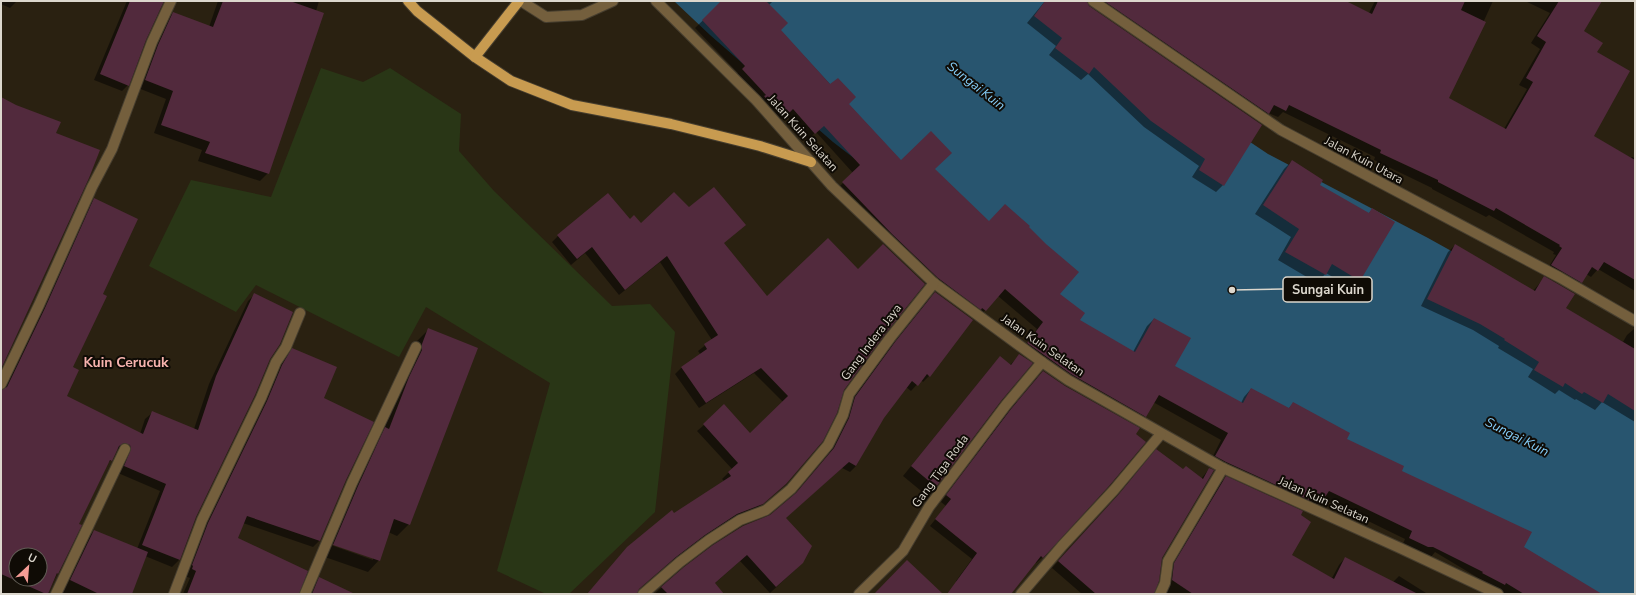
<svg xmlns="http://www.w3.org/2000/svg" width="1636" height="595" font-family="'Nunito Sans',sans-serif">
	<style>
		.green { fill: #293616 }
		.water { fill: #28556f }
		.shadow { fill: #0007; fill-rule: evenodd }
		.building { fill: #522a3d; fill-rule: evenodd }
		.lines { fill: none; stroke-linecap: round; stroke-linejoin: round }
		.minor-casing { stroke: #463e2f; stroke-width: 12 }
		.major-casing { stroke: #463e2f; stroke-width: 12 }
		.minor { stroke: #745f3d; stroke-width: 10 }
		.major { stroke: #c89b50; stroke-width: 10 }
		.labels { text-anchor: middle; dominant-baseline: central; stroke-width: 4; stroke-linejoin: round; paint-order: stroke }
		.street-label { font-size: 12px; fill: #dcd7cd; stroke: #0f0b05 }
		.water-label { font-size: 13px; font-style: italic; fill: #85cef9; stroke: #0f0b05 }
		.quarter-label { font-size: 14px; font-weight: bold; fill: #f7b3ae; stroke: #0f0b05 }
		.leader { fill: none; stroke: #dcd7cd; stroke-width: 1.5 }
		.callout-dot { fill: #dcd7cd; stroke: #0f0b05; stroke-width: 1.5 }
		.callout { fill: #0f0b05; stroke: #dcd7cd; stroke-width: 1.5 }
		.callout-label { font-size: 13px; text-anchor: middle; font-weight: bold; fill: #dcd7cd }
	</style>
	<rect width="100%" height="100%" fill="#2a2111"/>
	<!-- green -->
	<path class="green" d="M321,68L363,82L390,68L461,114L459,151L494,191L612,306L650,304L675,332L655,512L569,594H546L497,571L550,383L426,307L399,357L256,285L236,312L149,266L191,180L271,197Z"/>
	<!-- water -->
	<path class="water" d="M674,1H1061L1189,101L1268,154L1428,238L1635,353V594H1547L1224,430L951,233L833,142L710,35Z"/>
	<!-- shadow -->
	<g class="shadow">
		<path d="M1,1H17L10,8L1,4Z"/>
		<path d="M127,1H163L145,39L128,85L122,91L94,80Z"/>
		<path d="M218,1H319L268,173L260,181L198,161L202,150L154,133L166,99L138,88L165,21L173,13L209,27Z"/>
		<path d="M723,1H773L769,5L780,30L901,161L934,169L1059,295L1078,321L1133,352L1147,326L1154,319L1173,367L1241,403L1244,397L1251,389L1288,409L1293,404L1345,439L1600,594H1505L1435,552L1431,557L1426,554H1421L1402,546L1405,539L1323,499L1315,507L1209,464L1221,440L1153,402L1145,416L1138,424L1021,351L1037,329L998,296L978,318L836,190L853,173L816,132L807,140L786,115L776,124L735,76L738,73L695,28Z"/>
		<path d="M1045,1H1344L1369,13L1375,1H1493L1448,99L1504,129L1527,89L1519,85L1540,49L1531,43L1550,13L1525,1H1600L1583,31L1596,52L1593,136L1631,158L1632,157L1635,158V291L1598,269L1591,277L1586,274L1574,289L1545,273L1556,255L1553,254L1554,252L1489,215L1486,217L1432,189V188L1374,160L1375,157L1283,112L1278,117L1268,113L1261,120L1090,2H1086L1089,7L1261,125L1223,185L1216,192L1192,177L1199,166L1144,127L1088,74L1081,80L1049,55L1056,46L1027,23Z"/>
		<path d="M1292,161L1318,185L1368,214L1372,210L1359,280L1351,288L1326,273L1317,283L1278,260L1291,237L1255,214L1284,169Z"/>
		<path d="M94,199L101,294L71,367L65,396L140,434L145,419L152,413L194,429L209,384L248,301L255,294L269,359L195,517L179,560L172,567L145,556L130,594H60L87,538L94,531L137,549L160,491L118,473L123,452L117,449L111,460L106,465L77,525L80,526L49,591V594H1V392L38,316L88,206ZM16,555H40V579H16Z"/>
		<path d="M630,221L723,243L767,298L884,334L843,390L786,484L779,490L755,510L729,520L698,541L669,563L637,590L636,594H588L674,515L724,481L722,479L732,469L697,431L704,425L724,405L750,434L783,402L754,373L699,408L675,374L682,367L701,355L698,351L712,340L660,262L619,295L585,253L571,265L552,242L558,236Z"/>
		<path d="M1455,245L1533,291L1544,278L1564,308L1623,342L1627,335L1634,329L1633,324L1635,321V422L1602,402L1595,410L1576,399L1575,400L1559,390L1555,394L1528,377L1533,369L1498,348L1499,346L1473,330L1421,306L1448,252Z"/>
		<path d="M929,299V376L923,382L921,380L911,391L906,387L883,417L856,466L850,472L842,468L784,519L796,569L770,593L740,561L714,584V594H654L685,568L770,516L793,497L828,455L843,425L849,404L889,349Z"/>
		<path d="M428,330L409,524L397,536L388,532L379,560L368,572L322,556L417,341ZM328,542L373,558V560L328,544Z"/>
		<path d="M293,349L323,399L345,480L320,540L313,547L243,523L237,539L298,594H183L190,578L185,576L201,530L275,373L286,356Z"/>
		<path d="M1020,355L1000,400L935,486L926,495L903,476L992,366L1000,357L1010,365Z"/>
		<path d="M1037,378L1108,485L1042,558L1036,563L1035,562L1010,594H973L956,581L972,559L930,526L946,506L941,502L1005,416Z"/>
		<path d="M1209,469L1161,558L1153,594H1082L1052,568L1112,502L1183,470L1201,479Z"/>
		<path d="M1226,478L1290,556L1332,578L1339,565L1345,558L1393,582L1399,576L1426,593L1164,594L1168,571L1219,484Z"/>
		<path d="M319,578L353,594H309L313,585Z"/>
	</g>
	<!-- building -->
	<g class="building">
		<path d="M130,1H164L146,40L129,86L100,74Z"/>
		<path d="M223,1H290L324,13L269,174L205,153L210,142L161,125L173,91L145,80L158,45L173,12L213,27Z"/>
		<path d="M721,1H766L788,23L781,30L830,84L838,78L856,97L849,104L901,160L931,131L952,153L935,169L989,221L1005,204L1030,226L1029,227L1046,244L1079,272L1060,294L1085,313L1080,320L1135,352L1154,318L1191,338L1175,366L1243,403L1251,388L1289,408L1293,402L1350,433L1347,439L1404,466L1402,471L1532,532L1524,547L1602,594H1524L1506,583L1505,585L1482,573L1483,572L1433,547H1428L1409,538L1412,531L1329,491L1323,500L1311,495L1309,500L1226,462L1215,456L1228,433L1159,395L1146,417L1071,374L1027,343L1043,322L1005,289L986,311L982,308L981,310L938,278L892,234L842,182L860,165L824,126L815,134L793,109L784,118L764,96L766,95L742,69L745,66L702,20Z"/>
		<path d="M1045,1H1087L1089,6L1262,125L1224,186L1199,170L1205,159L1151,121L1094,67L1089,74L1055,48L1062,38L1034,16Z"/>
		<path d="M1104,1H1346L1372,14L1378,1H1465L1461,10L1486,22L1449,98L1506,129L1533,82L1526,78L1546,42L1537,36L1559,1H1602L1584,31L1603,43L1597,52L1630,71L1594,136L1635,160V280L1604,262L1598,271L1592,267L1582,283L1551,265L1562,248L1559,246L1560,245L1496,208L1494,211L1438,182V180L1380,153L1381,150L1289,105L1286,111L1274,105L1269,114Z"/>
		<path d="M1,97L16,105L61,122L56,133L100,150L89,178L1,369Z"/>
		<path d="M1292,160L1323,180L1320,185L1369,213L1372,208L1395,222L1360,281L1332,264L1326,275L1285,252L1299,229L1263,205Z"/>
		<path d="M714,187L746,225L724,243L767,296L828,238L858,269L883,244L925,284L885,334L844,390L837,413L823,441L786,484L763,504L737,514L705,535L676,557L639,589L637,594H587L627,547L672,510L674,513L731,476L728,472L738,463L703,424L724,404L750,433L788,396L761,368L706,403L681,367L707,349L704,344L718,335L667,256L625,290L592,247L577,259L557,235L608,193L630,219L634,215L641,223L674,192L689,207Z"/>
		<path d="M94,198L138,219L103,294L107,296L73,367L79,370L67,396L143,434L152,411L198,430L216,376L254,293L293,312L280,344L270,359L255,395L196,517L180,560L142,545L166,484L124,466L131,449L130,445L124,443L119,446L112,461L110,460L79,524L82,525L58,574L57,573L48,594H46L1,574V390L7,387L45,308ZM16,555H40V579H16Z"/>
		<path d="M1455,244L1535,291L1544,276L1575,294L1566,308L1635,349V411L1608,394L1603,403L1584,392L1582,394L1565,383L1563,387L1534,370L1539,362L1504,340L1505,339L1480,324L1427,299Z"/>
		<path d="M935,292L973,320L930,377L927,374L918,386L912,381L884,418L856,466L849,462L786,518L812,546L803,563L776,587L747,555L715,583L724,594H668L661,587L684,567L713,545L743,526L770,515L796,493L834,448L849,418L855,397L895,342Z"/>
		<path d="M428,328L478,348L410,525L394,519L380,561L333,545L358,486L385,427L389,429L409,377L422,350V344Z"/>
		<path d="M292,348L337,367L324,398L374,422L346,480L320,541L247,516L238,538L308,571L299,594H187L196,571L192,569L193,566L192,565L208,523L267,401L282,365Z"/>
		<path d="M1019,354L1033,363L1001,401L936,487L911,466L1000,356L1011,365Z"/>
		<path d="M1043,371L1065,386L1140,428L1136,434L1146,442L1109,486L1043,558L1041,556L1011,594H947L977,553L935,519L951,499L946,495L1011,409Z"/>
		<path d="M1156,449L1183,469L1186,466L1203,479L1209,468L1214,470L1162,558L1159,581L1154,594H1096L1058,561L1119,494Z"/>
		<path d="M1226,476L1303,511L1301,515L1311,522L1292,555L1334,579L1345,557L1418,594H1193L1172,580L1174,563Z"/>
		<path d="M94,530L148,552L132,594H99L70,580Z"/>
		<path d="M907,560L943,594H874Z"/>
		<path d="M319,577L355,594H312Z"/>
	</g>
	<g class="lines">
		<defs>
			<g id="minor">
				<path d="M521,1L546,17L582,15L613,1"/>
				<path d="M656,1L756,100L832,186L934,283L1042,362L1068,380L1223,468L1400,548L1498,594"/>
				<path d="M1093,1L1281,130L1559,277L1635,321"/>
				<path d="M1,384L39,305L92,187L112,149L152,42L171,1"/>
				<path d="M56,594L125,449"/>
				<path d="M174,594L202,520L261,398L276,362L286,347L300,313"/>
				<path d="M305,594L352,483L416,347"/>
				<path d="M643,594L680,562L709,540L740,520L766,510L791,489L828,445L843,415L849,394L890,338L934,283"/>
				<path d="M859,594L903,551L929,507L1006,405L1042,362"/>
				<path d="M1021,594L1062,546L1114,490L1161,434"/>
				<path d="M1160,594L1165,583L1168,561L1223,468"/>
			</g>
			<g id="major">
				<path d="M408,1L417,11L475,57L511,81L572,105L671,124L760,146L811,162"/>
				<path d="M475,57L519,1"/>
			</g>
		</defs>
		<!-- minor casing -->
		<use href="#minor" class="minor-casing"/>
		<!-- major casing -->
		<use href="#major" class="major-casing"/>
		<!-- minor -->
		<use href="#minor" class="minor"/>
		<!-- major -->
		<use href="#major" class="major"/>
	</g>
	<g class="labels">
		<!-- street labels -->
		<g class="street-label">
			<text transform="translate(803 133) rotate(48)">Jalan Kuin Selatan</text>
			<text transform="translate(1364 160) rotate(28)">Jalan Kuin Utara</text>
			<text transform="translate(871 342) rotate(-53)">Gang Indera Jaya</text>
			<text transform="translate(1043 345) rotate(35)">Jalan Kuin Selatan</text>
			<text transform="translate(940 471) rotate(-54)">Gang Tiga Roda</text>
			<text transform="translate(1324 500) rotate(24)">Jalan Kuin Selatan</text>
		</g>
		<!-- water labels -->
		<g class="water-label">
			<text transform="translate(976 86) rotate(38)">Sungai Kuin</text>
			<text transform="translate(1517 437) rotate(27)">Sungai Kuin</text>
		</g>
		<!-- quarter labels -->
		<g class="quarter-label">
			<text x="126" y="362">Kuin Cerucuk</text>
		</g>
	</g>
	<!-- callouts -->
	<path class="leader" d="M1232 290L1283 289"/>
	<circle class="callout-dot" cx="1232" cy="290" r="4"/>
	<rect class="callout" x="1283" y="277" width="89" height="25" rx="4"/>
	<g class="callout-label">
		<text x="1328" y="294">Sungai Kuin</text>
	</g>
	<!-- border -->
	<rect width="1636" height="595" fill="none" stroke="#dcd7cd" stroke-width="4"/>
	<!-- north arrow -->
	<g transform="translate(28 567) rotate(26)"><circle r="19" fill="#0f0b05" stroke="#615d55"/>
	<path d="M0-3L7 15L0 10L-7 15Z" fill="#f59c95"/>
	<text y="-6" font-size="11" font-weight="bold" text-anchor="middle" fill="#dcd7cd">U</text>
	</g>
</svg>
